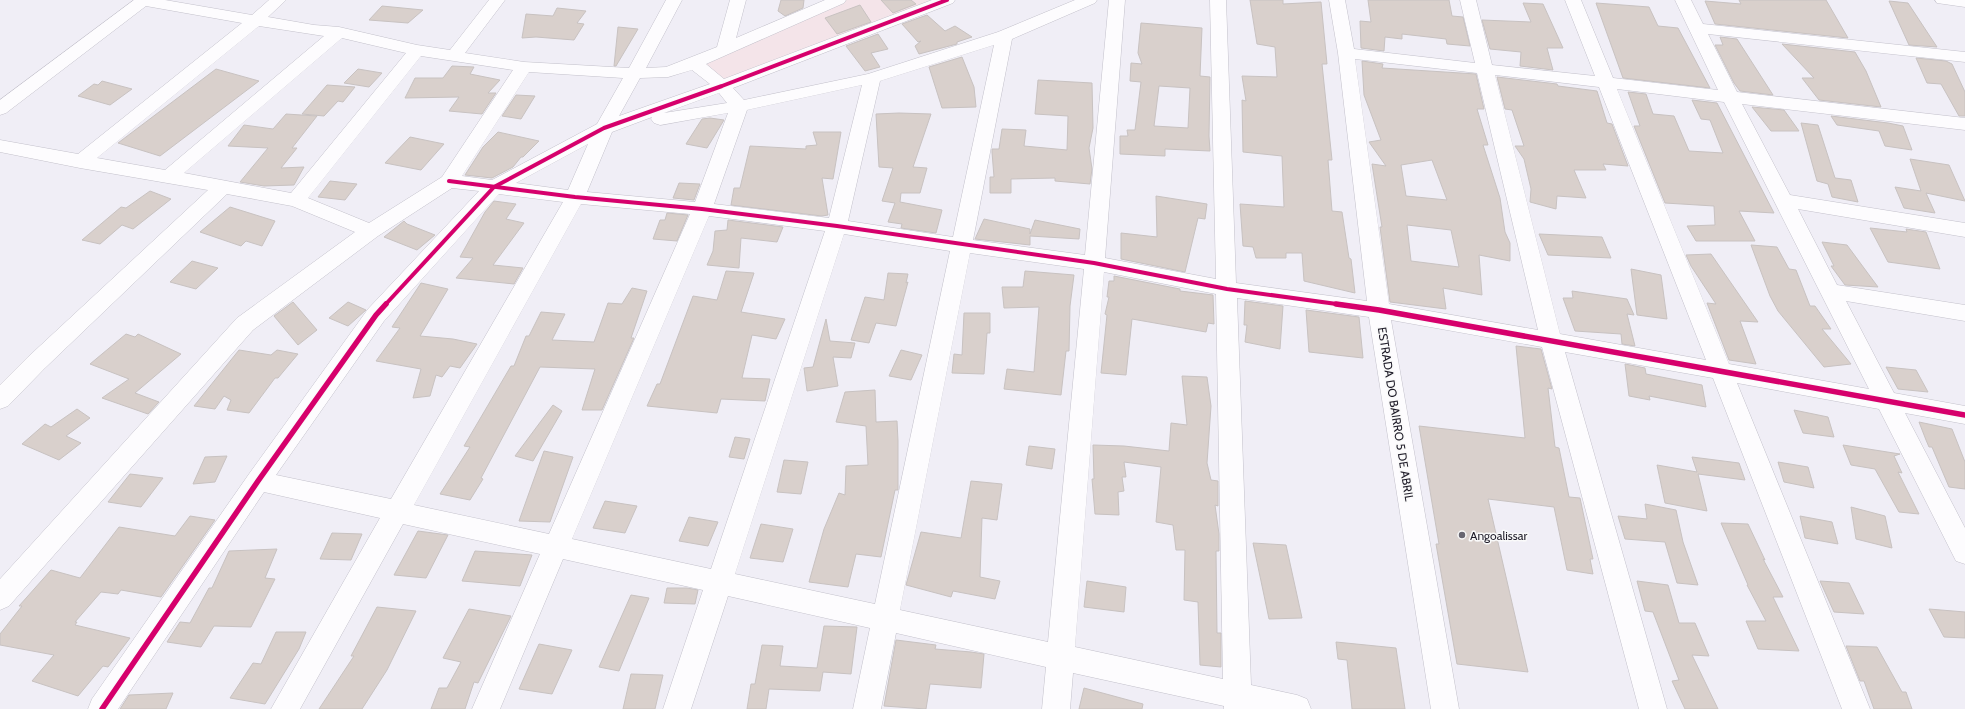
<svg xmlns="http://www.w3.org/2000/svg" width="1965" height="709" font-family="Cabin,sans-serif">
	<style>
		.commercial { fill: #f4e4e9 }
		.building { fill: #d9d0cc; stroke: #c8c2c1; fill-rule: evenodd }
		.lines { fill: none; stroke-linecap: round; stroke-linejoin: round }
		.minor-casing { stroke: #c3c1cb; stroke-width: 1 }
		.minor { fill: #fdfcfe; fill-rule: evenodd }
		.cycleway-far1-casing { stroke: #fafafa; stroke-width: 6 }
		.cycleway-casing { stroke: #fafafa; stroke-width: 8 }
		.cycleway-far1 { stroke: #d6006c; stroke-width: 4 }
		.cycleway { stroke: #d6006c; stroke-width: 5.5 }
		.poi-dot { fill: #686671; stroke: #fafafa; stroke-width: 1.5 }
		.labels { text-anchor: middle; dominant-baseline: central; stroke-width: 3; stroke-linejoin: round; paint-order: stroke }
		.street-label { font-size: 12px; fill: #1f1c29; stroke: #fafafa }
		.poi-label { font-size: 12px; fill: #1f1c29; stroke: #fafafa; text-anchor: start }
	</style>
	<rect width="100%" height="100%" fill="#f0eef6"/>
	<!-- commercial -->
	<path class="commercial" d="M838,0H946L722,86L694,63Z"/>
	<!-- building -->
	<g class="building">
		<path d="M781,0H804L803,8L785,16L778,11Z"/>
		<path d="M881,0H911L916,4L893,13Z"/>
		<path d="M1250,0H1283V4L1321,2L1327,64H1322L1332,160H1328L1332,211L1342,212L1349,258L1351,259L1355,293L1304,281L1302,253H1286V258H1256L1253,247L1243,246L1240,204L1284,207L1282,156L1243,152L1242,100L1246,101L1242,76L1277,77L1275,47L1257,44Z"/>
		<path d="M1368,0H1449L1452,16L1463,17L1470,46L1447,44L1446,39L1402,34V39L1385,37L1384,51L1361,48L1360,21L1371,22Z"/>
		<path d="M1739,0H1826L1848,38L1715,24L1705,1L1741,4Z"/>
		<path d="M1889,1L1908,3L1937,47L1909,45Z"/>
		<path d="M1523,3L1543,4L1563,48H1547L1553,70L1520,66L1521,52L1490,49L1482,20L1531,22Z"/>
		<path d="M1596,3L1649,7L1658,26L1678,28L1710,88L1623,78Z"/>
		<path d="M860,5L871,22L837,34L825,18Z"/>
		<path d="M382,6L423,10L408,23L369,20Z"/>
		<path d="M557,8L586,11L577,23L584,24L574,40L536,37L522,38L526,14L553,16Z"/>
		<path d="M927,15L945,31L955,26L972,37L957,42V44L919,54L915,46L921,41L918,42L902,24Z"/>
		<path d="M1141,23L1202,28L1200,76L1210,77L1209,136L1210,151L1165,149V156L1120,154V136H1128L1127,130H1135L1141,82L1130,81L1131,63L1142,64L1138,53ZM1159,86L1190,88L1188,128L1154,126Z"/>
		<path d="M618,27L638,29L616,66H614Z"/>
		<path d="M878,34L888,49L871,53L880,67L865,71L846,46Z"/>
		<path d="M1720,37L1737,39L1773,95L1740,91L1734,83L1715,45H1723Z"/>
		<path d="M1782,44L1855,52L1866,71L1881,107L1819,100L1802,78H1814Z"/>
		<path d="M962,57L974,87L976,107L942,108L929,67Z"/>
		<path d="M1916,58L1946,61L1952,64L1965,92V116H1959L1941,84L1927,83Z"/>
		<path d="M1362,61L1383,64L1382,68L1476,74L1484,109H1477L1488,145H1483L1500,198L1505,232L1510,243V261L1479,255L1482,295L1443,288L1446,309L1390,302L1380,227H1382L1372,164L1386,166L1369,142L1381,140L1364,95ZM1432,160L1447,200L1406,196L1401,165ZM1407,225L1451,230L1459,267L1411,261Z"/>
		<path d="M452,66L474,67L470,74L500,80L488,93H496L482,114L449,111L459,97L405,98L415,78H443Z"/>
		<path d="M216,69L259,81L160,156L118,143Z"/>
		<path d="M358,69L382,73L369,87L344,83Z"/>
		<path d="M1497,77L1557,84L1558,86L1597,91L1607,123L1612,124L1628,166L1603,164L1606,170H1574L1586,198L1557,196L1556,209L1530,202L1531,189L1524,159L1515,146H1524L1512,110L1505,109Z"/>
		<path d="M1038,80L1092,83L1093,128L1089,148L1092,169L1090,184L1055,181V178L1011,179V193H990V177H994L992,152V149H999L1002,129L1026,130L1024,146L1067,150L1068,116L1035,114Z"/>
		<path d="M102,81L132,89L110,105L78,96L94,84L98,85Z"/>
		<path d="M327,85L355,87L343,102L338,101L324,116L302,114Z"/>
		<path d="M1628,92L1646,94L1653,114L1674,116L1689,151L1723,153L1710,120L1701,119L1692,100L1717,103L1774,213L1739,211L1755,241H1696L1687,226L1715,225L1714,206L1665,203L1634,126H1640Z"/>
		<path d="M516,95L535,96L521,119L502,116Z"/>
		<path d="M1752,107L1784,110L1799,131H1771Z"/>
		<path d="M899,113L931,114L913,167L927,168L920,193H901L900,202L942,210L936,233L901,228L902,224L888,222L895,203L882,201L893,168L879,167L876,114Z"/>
		<path d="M286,114L317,116L292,148H297L281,168L304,167L294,185L264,186L240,182L268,148L228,146L244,125L273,129Z"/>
		<path d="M1831,116L1888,123L1903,126L1912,150L1885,146L1879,131L1837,125Z"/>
		<path d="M710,118L724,120L707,148L686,144L702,119Z"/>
		<path d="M1801,123L1818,125L1835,178L1851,180L1858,202L1832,197L1828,184L1817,181Z"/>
		<path d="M498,132L539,141L523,157H521L513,167L492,178L465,175L483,147Z"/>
		<path d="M813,132H841L833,179L822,178L828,215L822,216L731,205L734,188H740L750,146L806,149V146L817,145Z"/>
		<path d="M410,137L444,144L421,170L385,163Z"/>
		<path d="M1910,159L1949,165L1965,201L1926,193L1935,213L1904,208L1895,187L1921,191Z"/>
		<path d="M330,181L357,184L345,200L318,197Z"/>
		<path d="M679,183L700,184L694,200L673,198Z"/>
		<path d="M150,191L171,199L133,229L122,225L100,244L82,240L121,207L126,208Z"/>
		<path d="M1156,196L1207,204L1205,219L1198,218L1185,272L1121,259V233L1157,237Z"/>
		<path d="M494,201L516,204L506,219L524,223L493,265L523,268L514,284L456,278L473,258L460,257L485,212Z"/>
		<path d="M230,207L275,221L262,246L246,241L241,246L200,232Z"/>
		<path d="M667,213L688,215L677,241L653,239L660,220H665Z"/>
		<path d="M984,219L1030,229V234L1035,220L1080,229L1079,239L1030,236V245L975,239Z"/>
		<path d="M728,220L783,227L777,242L741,238L739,268L707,265L713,251L715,231L727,230Z"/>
		<path d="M404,221L407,224L435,235L417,250L384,237Z"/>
		<path d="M1870,228L1907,232L1906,229L1926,232L1940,269L1888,262Z"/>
		<path d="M1539,234L1602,237L1611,258L1548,255Z"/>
		<path d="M1822,242L1847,245L1878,287L1845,285L1831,266H1834Z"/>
		<path d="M1751,245L1777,247L1789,269L1796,270L1810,306H1815L1831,329H1822L1851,364L1824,367L1778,311L1770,296Z"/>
		<path d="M1711,254L1758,322L1740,321L1756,364L1729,360L1707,303L1716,304L1691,266L1686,255Z"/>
		<path d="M192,261L218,268L196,289L170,282Z"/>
		<path d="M1631,269L1661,275L1667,319L1637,315Z"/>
		<path d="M726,271L754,273L741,312L785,319L776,339L752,335L742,378L770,379L765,401L721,399L717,413L647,406L657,384H660L693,296L717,300Z"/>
		<path d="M1025,271L1074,275L1070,306L1069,351H1066L1061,395L1004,389L1007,369L1034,372L1039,307L1004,308L1002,287H1023Z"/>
		<path d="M888,273L908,274L906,283L908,282L896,326L876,323L869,343L851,340L865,297L884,300Z"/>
		<path d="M1114,276L1180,289V291L1213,295L1214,324L1208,323L1206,332L1132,319L1126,375L1101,373L1107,315L1105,314L1109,297H1107L1109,281H1114Z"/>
		<path d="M421,283L448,289L420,336L453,339L477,344L460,368L450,366L442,377L436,375L430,396L413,398L421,369L376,361L400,328L392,327Z"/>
		<path d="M632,288L647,291L631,338H634L602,410H582L595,369L540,367L481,478L483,479L470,500L440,494L470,447L464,446L511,366H514L526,336H529L541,312L565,314L552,340L594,342L608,303L622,304Z"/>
		<path d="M1572,291L1627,299L1634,315L1627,314L1635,346L1622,344L1621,334L1575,331L1563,298H1573Z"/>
		<path d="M1245,301L1283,306L1280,349L1245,342L1247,325H1244Z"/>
		<path d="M293,302L317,330L298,345L274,316Z"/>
		<path d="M348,302L366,310L348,326L329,318Z"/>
		<path d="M1306,310L1359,317L1363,358L1309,352Z"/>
		<path d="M964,313H990V333H987L984,374L952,373L954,354L962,355Z"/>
		<path d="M826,319L830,341L855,343L851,358L833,357L838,386L807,391L804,368L813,367Z"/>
		<path d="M126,334L135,337L138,334L181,354L135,393L159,402L148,414L102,398L129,379L90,364Z"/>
		<path d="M1516,346L1541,349L1552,389L1548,388L1555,447L1559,448L1569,497L1580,498L1593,559H1590L1593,574L1567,570L1554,507L1488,499L1528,672L1457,664L1436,544H1439L1419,426L1525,438Z"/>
		<path d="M239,350L271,355L277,350L298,354L278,378H275L249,413L227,410L231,400L224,396L215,409L194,406Z"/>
		<path d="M901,350L922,355L911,380L889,376Z"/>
		<path d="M1625,364L1645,368L1646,374L1702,385L1706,407L1649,396L1650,400L1629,396Z"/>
		<path d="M1886,367L1916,370L1928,392L1898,389Z"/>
		<path d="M1182,376L1207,377L1211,406L1207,463L1211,480L1218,481V506L1215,505L1219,534V551H1216L1217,633H1221V667L1200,665L1198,602L1184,600L1185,550H1176L1173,525L1156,522L1161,467L1124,462L1126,477H1122L1124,491L1118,492L1119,515L1095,514L1092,479H1094L1093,445L1124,446L1169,451L1171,423L1187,425Z"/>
		<path d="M875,390L876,422L897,421L898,441V490H895L881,557L856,554L848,587L809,582L824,529L839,493L845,495L846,466L868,465L866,426L836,422L845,392Z"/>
		<path d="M553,405L562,411L533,461L515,456Z"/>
		<path d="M77,409L90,418L66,436L81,443L59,460L22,444L45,424L51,427Z"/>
		<path d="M1794,410L1828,417L1834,437L1803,433Z"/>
		<path d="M1919,422L1952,429L1965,462V489L1949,487L1932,447H1929L1926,440Z"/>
		<path d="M735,437L750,439L744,459L729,457Z"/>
		<path d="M1843,445L1900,454L1894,456L1902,473L1898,472L1919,514L1899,512L1875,469L1851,465Z"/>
		<path d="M1029,446L1055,449L1052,469L1026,465Z"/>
		<path d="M544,451L573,457L550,522L519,521Z"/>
		<path d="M227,456L215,482L193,484L205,457Z"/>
		<path d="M1692,457L1739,463L1745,480L1698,474L1707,511L1665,503L1657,465L1697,472Z"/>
		<path d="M784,460L808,462L801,494L777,492Z"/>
		<path d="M1778,462L1808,467L1814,488L1784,482Z"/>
		<path d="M130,474L163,478L141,507L108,502Z"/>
		<path d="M971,481L1002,484L997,520L982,518L980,577L1000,581L995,599L953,591L951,597L906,585L921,532L961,538Z"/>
		<path d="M605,501L637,506L625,533L593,528Z"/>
		<path d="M1645,504L1676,510L1683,542L1698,585L1677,583L1665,542L1625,539L1618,516L1647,519Z"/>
		<path d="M1851,507L1885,516L1892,548L1856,539Z"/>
		<path d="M190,516L215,520L161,597L121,590L118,594L101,592L75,622H77L75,625L130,638L108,667L103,666L78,696L32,681L54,655L0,645V634L22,606H19L51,570L80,578L119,527L175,536Z"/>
		<path d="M1800,516L1832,522L1838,544L1805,538Z"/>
		<path d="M689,517L718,522L708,546L679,541Z"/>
		<path d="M1721,523L1748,524L1765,560L1763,559L1783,597H1773L1799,651L1758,649L1746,621H1766L1747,585H1748Z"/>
		<path d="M761,524L793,529L783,562L750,558Z"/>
		<path d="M418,531L448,535L426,578L394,575Z"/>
		<path d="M332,533L362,534L351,560L320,559Z"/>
		<path d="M1253,543L1286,545L1302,618L1269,619Z"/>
		<path d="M277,549L265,578L275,579L251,627L214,626L201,647L167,642L180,622L190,623L209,588H212L229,551Z"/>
		<path d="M475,551L532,555L520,586L462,581Z"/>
		<path d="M1087,581L1126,587L1124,612L1084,607Z"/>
		<path d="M1637,581L1668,585L1679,623H1695L1709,656L1692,655L1718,709H1685L1672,681L1679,680L1653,612L1645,611Z"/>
		<path d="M1820,581L1849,583L1864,614L1834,612Z"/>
		<path d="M667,588H687L698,590L695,604L664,603Z"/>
		<path d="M631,595L649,598L619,671L599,667Z"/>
		<path d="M377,607L416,611L387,670L362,709H319L354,656H351Z"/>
		<path d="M469,609L511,616L478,683L474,682L465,709H431L439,688H447L461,662L443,658Z"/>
		<path d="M1929,609L1965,612V638L1944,637Z"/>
		<path d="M824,626L857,627L851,674L823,672L820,691L769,689L766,709H747L751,684H755L762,645L783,646L780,666L817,668Z"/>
		<path d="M276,632H306L299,649L265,704L230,698L253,663L261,664Z"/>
		<path d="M896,640L936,645L935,649L971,652L984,654L981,688L930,684L926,709L884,706Z"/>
		<path d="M1336,642L1396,648L1405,709H1352L1347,660L1338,659Z"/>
		<path d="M539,644L572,650L552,694L519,689Z"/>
		<path d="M1846,646L1877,647L1902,692H1906L1912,709H1874L1864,681H1860Z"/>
		<path d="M631,674L663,675L655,709H623Z"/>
		<path d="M1084,688L1143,704L1142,709H1079Z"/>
		<path d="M173,693L166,709H120L129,695Z"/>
	</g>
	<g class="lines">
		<defs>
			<g id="minor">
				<path d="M134,0H165L252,15L269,0H286L268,17L314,25L339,27L417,45L450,50L489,0H505L465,53L524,62L629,68L666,0H682L646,68L666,67L717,47L730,0H746L736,38L825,0H846L844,3L706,64L724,79L932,0H955L953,3L733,88L744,100L868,74L998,32L1075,0H1097L1095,3L1012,39L973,240L1085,255L1109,0H1125L1105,258L1216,279L1210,0H1226L1236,283L1367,301L1338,53L1329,0H1345L1354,49L1475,63L1460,0H1476L1492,65L1595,76L1565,0H1581L1613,78L1718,90L1675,0H1691L1703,24L1965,52V62L1708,34L1737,92L1965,118V130L1742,104L1790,195L1965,223V237L1798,209L1837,285L1965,305V321L1846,301L1894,393L1965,406V424L1905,413L1965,528V564L1956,561L1879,409L1737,383L1870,709H1842L1713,378L1565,352L1667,709H1639L1542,347L1391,320L1459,709H1431L1369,317L1237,298L1251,685L1297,695L1307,699L1311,709H1224V706L1073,673L1070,709H1042L1046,667L896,633L881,709H853L870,628L728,596L691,709H663L703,590L563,559L500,709H472L540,554L403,524L300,709H271L380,518L264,492L118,709H88L92,699L249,474L368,309L479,191L452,188L378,236L253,330L9,606L0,610V579L237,318L355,232L292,206L227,194L44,369L8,406L0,409V385L28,357L208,190L80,168L0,152V140L78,154L242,23L146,6L6,113L0,115V100ZM259,26L324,36L165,170L97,158ZM342,38L406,53L291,193L184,173ZM994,45L953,237L848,221L880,81ZM421,56L513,70L442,177L369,223L308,198ZM1355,59L1477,73L1538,330L1389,304ZM692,70L710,84L619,116L640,78L668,77ZM529,72L623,78L597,124L492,180L462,176ZM1495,75L1599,87L1706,360L1560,334ZM862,85L829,218L714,204L747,110ZM1617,89L1724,102L1869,389L1729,364ZM719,93L727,103L664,113ZM728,113L695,202L587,192L612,132L652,117L651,119L654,123L660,125ZM588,144L568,190L516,183ZM499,194L563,202L391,499L276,475L384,321ZM581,204L690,214L549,534L414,505ZM709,216L825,231L711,569L572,539ZM844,234L950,251L875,604L735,574ZM970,253L1084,269L1048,642L900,610ZM1104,272L1216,294L1223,679L1075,647Z"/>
				<path d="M1935,0H1965V7L1937,3Z"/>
			</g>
		</defs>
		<!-- minor casing -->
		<use href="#minor" class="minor-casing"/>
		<!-- minor -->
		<use href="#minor" class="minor"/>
		<defs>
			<g id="cycleway-far1">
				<path d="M449,181L575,197L702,209L837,226L1094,263L1227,289L1344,305"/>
				<path d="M385,305L494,187L604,128L722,86L947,0"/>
			</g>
			<g id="cycleway">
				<path d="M1336,304L1379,310L1965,415"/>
				<path d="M102,709L258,481L376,315L386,304"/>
			</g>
		</defs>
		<!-- cycleway-far1 casing -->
		<use href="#cycleway-far1" class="cycleway-far1-casing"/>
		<!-- cycleway casing -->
		<use href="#cycleway" class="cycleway-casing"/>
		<!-- cycleway-far1 -->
		<use href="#cycleway-far1" class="cycleway-far1"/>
		<!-- cycleway -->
		<use href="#cycleway" class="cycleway"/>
	</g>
	<!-- markers -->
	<circle class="poi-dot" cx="1462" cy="535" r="4"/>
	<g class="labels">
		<!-- street labels -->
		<g class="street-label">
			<text transform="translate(1396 414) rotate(81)">ESTRADA DO BAIRRO 5 DE ABRIL</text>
		</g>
		<!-- poi labels -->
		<g class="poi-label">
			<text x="1470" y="535">Angoalissar</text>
		</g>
	</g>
</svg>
